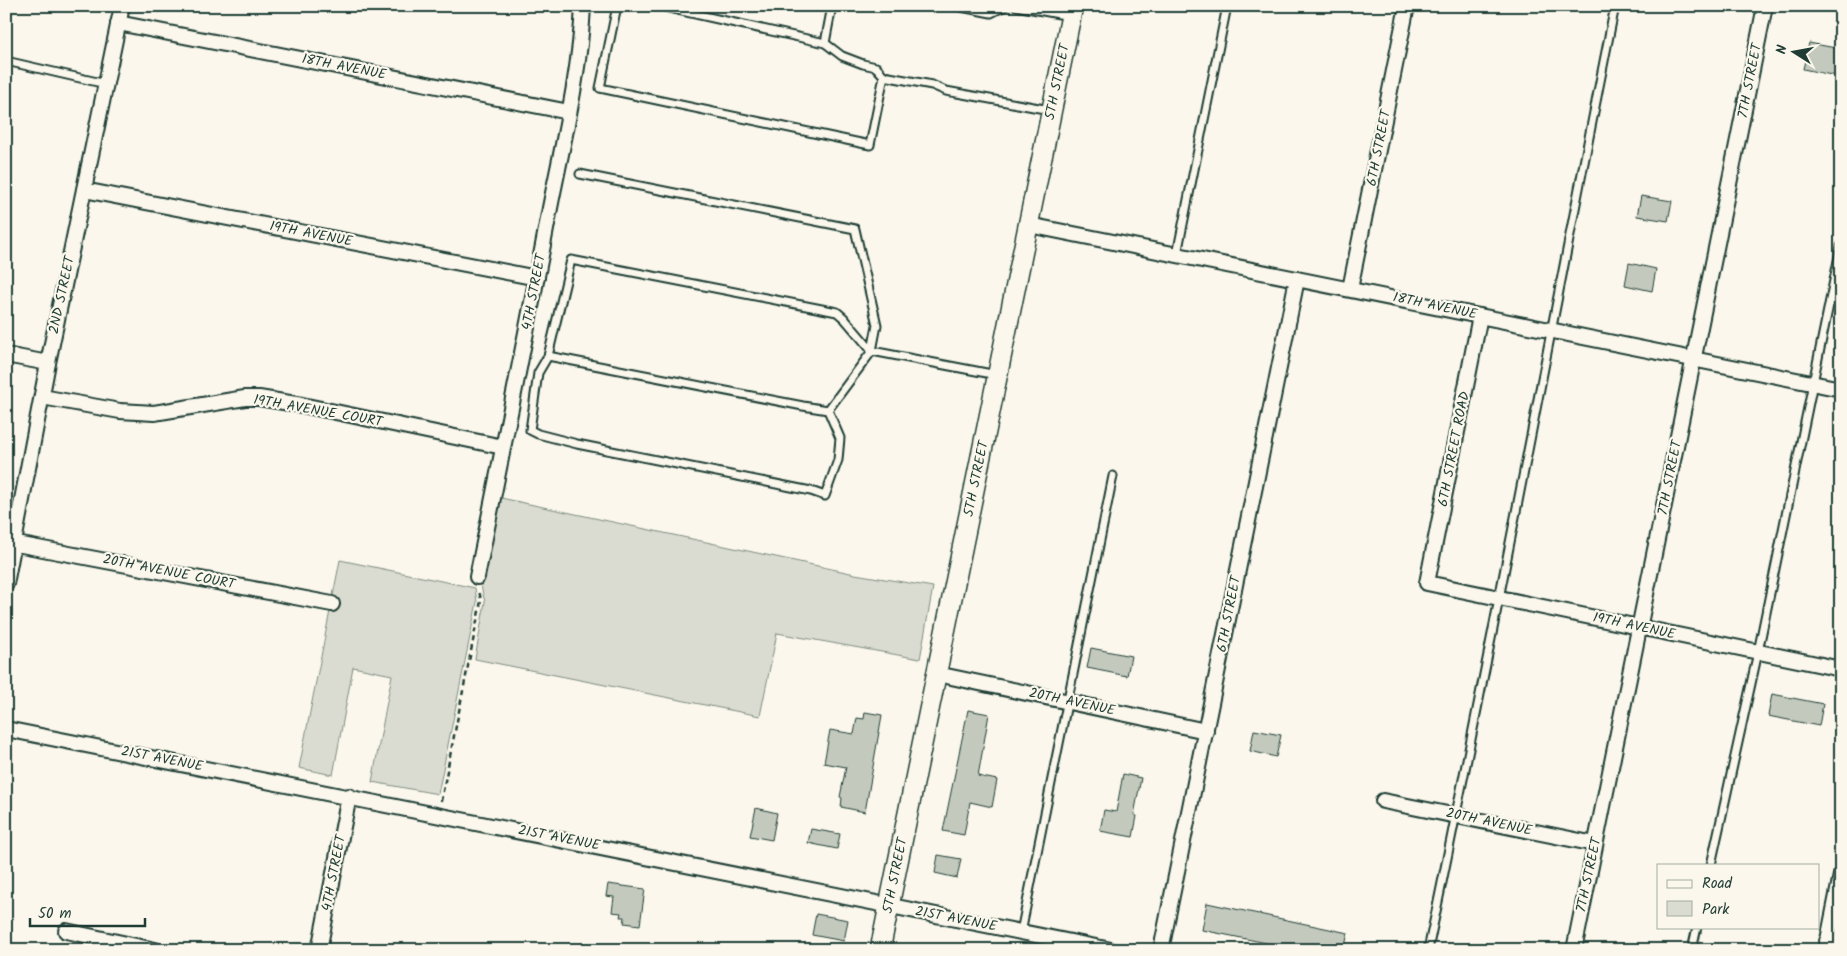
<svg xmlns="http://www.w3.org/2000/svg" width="1847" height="956" font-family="Kalam,sans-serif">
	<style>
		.green { fill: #dbdcd1; stroke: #7d8c82 }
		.building { fill: #c4c9be; stroke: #1f3d34 }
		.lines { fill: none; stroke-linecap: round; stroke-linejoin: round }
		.lane-casing { stroke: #1f3d34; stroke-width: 11 }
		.street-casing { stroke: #1f3d34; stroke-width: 18 }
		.secondary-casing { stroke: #1f3d34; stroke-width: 22 }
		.path { stroke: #1f3d34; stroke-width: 2.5; stroke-dasharray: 5 4; stroke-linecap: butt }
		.lane { stroke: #fbf7ec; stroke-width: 7 }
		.street { stroke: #fbf7ec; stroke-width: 14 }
		.secondary { stroke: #fbf7ec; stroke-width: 19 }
		.labels { text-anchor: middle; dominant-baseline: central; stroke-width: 4.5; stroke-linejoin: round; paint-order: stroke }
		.street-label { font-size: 14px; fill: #1f3d34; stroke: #fbf7ec }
	</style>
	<rect width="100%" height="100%" fill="#fbf7ec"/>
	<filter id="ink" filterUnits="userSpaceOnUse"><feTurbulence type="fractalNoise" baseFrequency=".02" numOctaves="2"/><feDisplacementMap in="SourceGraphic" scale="10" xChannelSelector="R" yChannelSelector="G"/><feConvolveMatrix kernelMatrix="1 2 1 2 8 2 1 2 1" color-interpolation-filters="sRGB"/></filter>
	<g filter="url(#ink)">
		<!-- green -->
		<g class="green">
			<path d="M501,498L855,574L933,587L920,659L777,633L760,716L475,659L485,602L481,586Z"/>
			<path d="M340,560L475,588L477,602L438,794L372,782L392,675L353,667L333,775L299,768Z"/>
		</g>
		<!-- building -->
		<g class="building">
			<path d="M1809,43L1841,49V77L1803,69Z"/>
			<path d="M1641,196L1672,201L1668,221L1637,216Z"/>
			<path d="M1629,263L1656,269L1652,291L1625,285Z"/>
			<path d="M1091,648L1131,656L1127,676L1087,668Z"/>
			<path d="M1772,694L1823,704L1819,726L1768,716Z"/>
			<path d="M968,710L989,714L978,776L997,780L992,807L970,802L964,835L943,831Z"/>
			<path d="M865,712L882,715L865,812L841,807L842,798L840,797L846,767L824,763L830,730L854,734L857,718L864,719Z"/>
			<path d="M1254,730L1281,735L1276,757L1250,751Z"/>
			<path d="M1123,774L1141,778L1134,815L1137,816L1133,837L1100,831L1104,810L1116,812Z"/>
			<path d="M756,808L777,813L772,840L750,836Z"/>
			<path d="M811,829L840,834L837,849L808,843Z"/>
			<path d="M938,855L961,859L957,878L935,873Z"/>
			<path d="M608,884L645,889L640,925L624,923L625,917H620L621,913L612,912L614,897L606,896Z"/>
			<path d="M1207,903L1348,933L1344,950H1301L1202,930Z"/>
			<path d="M816,914L848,920L844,941L812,935Z"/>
		</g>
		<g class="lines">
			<defs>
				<g id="lane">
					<path d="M617,6L600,88L870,145L884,76L876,67L863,64L842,56L825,43L659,6"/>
					<path d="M956,6L991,13L1005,6"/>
					<path d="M1016,6L1070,16"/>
					<path d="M825,43L832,6"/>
					<path d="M6,61L106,84"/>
					<path d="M884,76L932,85L946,91L1050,110"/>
					<path d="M580,174L855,229L877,325L872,351"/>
					<path d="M1177,254L1227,6"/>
					<path d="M872,351L844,318L837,312L571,260L548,356L538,373L530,430L538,434L577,444L811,491L825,496L838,460L840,438L828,410L872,351L997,375"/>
					<path d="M548,356L803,406L828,410"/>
					<path d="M1711,865L1758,652L1841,246"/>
					<path d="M1021,932L1113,476"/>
					<path d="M1428,950C1494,636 1552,321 1615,6"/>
					<path d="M1692,950L1697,927"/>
				</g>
				<g id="street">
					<path d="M118,23L569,112"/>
					<path d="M84,190L537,278"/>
					<path d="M1029,225L1841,389"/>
					<path d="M1350,289L1407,6"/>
					<path d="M1480,316L1427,583L1841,669"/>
					<path d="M6,355L48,363"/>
					<path d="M42,397L120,411L154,413L245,398H259L302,405L503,447"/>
					<path d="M6,542L332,604"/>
					<path d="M477,577C502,454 527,331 550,208C563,142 580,74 583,6"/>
					<path d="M6,584L48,363L122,6"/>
					<path d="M937,674L1206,731"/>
					<path d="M6,729L1111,950"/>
					<path d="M1383,801L1595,844"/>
					<path d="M66,931L155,950"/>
					<path d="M1827,941L1841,943"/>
					<path d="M319,950L349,796"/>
					<path d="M1161,950L1297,279"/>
					<path d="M1574,950L1765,6"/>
					<path d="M1826,950L1841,875"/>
				</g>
				<g id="secondary">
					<path id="s1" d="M880,950L1073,6"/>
				</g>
			</defs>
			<!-- lane casing -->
			<use href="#lane" class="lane-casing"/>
			<!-- street casing -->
			<use href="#street" class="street-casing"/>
			<!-- secondary casing -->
			<use href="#secondary" class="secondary-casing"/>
			<!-- path -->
			<path class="path" d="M441,801L481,601L479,590"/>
			<!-- lane -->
			<use href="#lane" class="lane"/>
			<!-- street -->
			<use href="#street" class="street"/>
			<!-- secondary -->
			<use href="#secondary" class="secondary"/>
		</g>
	</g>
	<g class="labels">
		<!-- street labels -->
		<g class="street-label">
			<text transform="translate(344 67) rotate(11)">18TH AVENUE</text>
			<text stroke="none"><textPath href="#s1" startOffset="886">5TH STREET</textPath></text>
			<text transform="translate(1750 81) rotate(-79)">7TH STREET</text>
			<text transform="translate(1379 148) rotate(-79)">6TH STREET</text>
			<text transform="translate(311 234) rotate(11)">19TH AVENUE</text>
			<text transform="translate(534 292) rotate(-79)">4TH STREET</text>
			<text transform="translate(62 295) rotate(-78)">2ND STREET</text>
			<text transform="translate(1435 306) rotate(12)">18TH AVENUE</text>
			<text transform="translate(318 411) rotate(10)">19TH AVENUE COURT</text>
			<text transform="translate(1454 449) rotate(-79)">6TH STREET ROAD</text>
			<text stroke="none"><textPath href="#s1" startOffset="481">5TH STREET</textPath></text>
			<text transform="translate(1670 478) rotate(-79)">7TH STREET</text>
			<text transform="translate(169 572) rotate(11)">20TH AVENUE COURT</text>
			<text transform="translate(1229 614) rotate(-79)">6TH STREET</text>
			<text transform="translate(1634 626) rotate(12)">19TH AVENUE</text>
			<text transform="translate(1072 702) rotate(12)">20TH AVENUE</text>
			<text transform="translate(162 759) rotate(11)">21ST AVENUE</text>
			<text transform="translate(1489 822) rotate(12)">20TH AVENUE</text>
			<text transform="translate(559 838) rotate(11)">21ST AVENUE</text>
			<text transform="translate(334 873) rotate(-79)">4TH STREET</text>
			<text stroke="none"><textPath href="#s1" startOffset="76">5TH STREET</textPath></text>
			<text transform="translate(1589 875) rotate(-78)">7TH STREET</text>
			<text transform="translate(956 919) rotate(11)">21ST AVENUE</text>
		</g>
	</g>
	<!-- margin -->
	<rect width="1847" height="956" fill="none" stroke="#fbf7ec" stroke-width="25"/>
	<rect x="12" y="12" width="1822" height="931" fill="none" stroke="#1f3d34" stroke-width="2" filter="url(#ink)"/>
	<!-- legend -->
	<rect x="1657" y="864" width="162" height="65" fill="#fbf7ec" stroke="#a3ada2"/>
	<rect x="1667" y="880" width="25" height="8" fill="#fbf7ec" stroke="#a3ada2"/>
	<text x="1702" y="888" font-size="15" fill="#1f3d34">Road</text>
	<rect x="1667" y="901" width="25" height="15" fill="#dbdcd1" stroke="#a3ada2"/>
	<text x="1702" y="914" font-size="15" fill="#1f3d34">Park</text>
	<!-- north arrow -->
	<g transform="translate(1794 52) rotate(281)" stroke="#fbf7ec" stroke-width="4" paint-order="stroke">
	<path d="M0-4L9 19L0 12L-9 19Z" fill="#1f3d34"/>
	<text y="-8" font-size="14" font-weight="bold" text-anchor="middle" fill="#1f3d34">N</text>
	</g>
	<!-- scale -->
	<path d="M30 918v8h115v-8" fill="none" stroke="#1f3d34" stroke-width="2.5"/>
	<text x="38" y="918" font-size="15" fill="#1f3d34" stroke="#fbf7ec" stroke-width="4" paint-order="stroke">50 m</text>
</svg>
